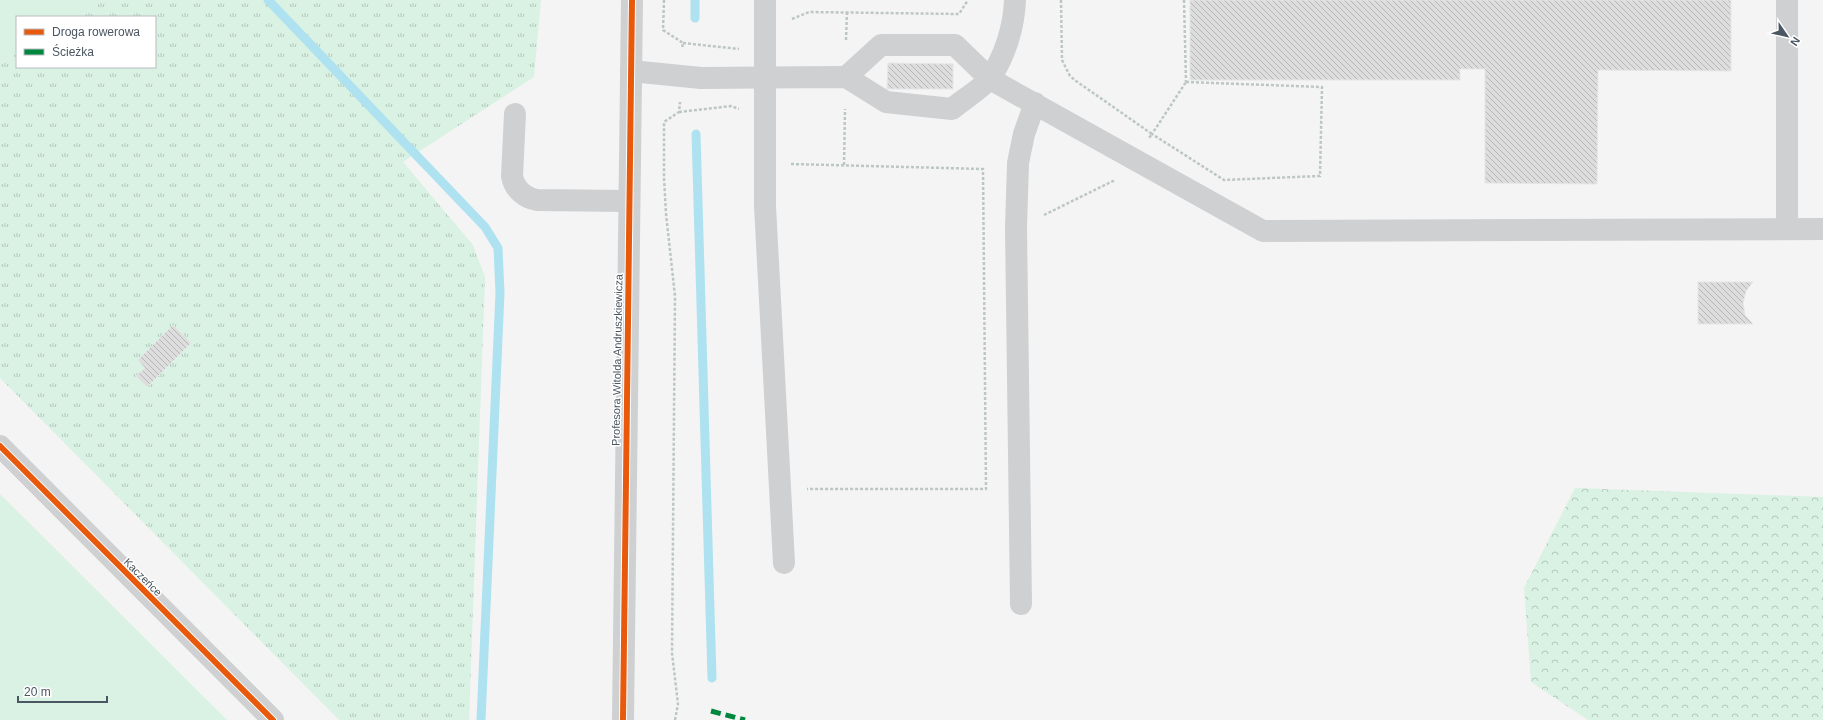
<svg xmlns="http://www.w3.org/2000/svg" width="1823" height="720" font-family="Helvetica,sans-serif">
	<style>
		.grass { fill: url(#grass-tufts) }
		.forest { fill: url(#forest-crowns) }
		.garden { fill: #d9f2e3 }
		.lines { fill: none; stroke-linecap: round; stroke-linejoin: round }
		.stream { stroke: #aee2f0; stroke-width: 9 }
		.building { fill: url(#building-back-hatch); stroke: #e5e6e7 }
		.path { stroke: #bcc7c4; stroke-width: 2.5; stroke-dasharray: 3 2; stroke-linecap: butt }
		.minor { stroke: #ced0d2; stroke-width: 22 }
		.quiet { stroke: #00873e; stroke-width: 5; stroke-dasharray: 10 5; stroke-linecap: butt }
		.cycleway-casing { stroke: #fff; stroke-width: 8 }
		.cycleway { stroke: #e8590c; stroke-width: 6 }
		.labels { text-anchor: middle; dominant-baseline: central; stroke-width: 3; stroke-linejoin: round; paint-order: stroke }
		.street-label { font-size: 11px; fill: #4a5661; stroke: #fff }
	</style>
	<defs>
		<pattern id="grass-tufts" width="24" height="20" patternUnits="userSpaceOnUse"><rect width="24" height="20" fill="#d9f2e3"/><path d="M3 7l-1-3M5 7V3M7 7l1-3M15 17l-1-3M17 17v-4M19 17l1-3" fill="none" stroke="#b2c7bb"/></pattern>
		<pattern id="forest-crowns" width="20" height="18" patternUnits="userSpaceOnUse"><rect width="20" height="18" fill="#d9f2e3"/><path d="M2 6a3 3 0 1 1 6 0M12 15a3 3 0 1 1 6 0" fill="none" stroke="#b2c7bb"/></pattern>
		<pattern id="building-back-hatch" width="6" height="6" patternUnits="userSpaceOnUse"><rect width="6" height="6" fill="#ddddde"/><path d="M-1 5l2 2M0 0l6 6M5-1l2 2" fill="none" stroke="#b5b6b7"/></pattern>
	</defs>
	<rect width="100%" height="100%" fill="#f4f4f4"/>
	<!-- grass -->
	<path class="grass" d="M105,0H541L534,77L403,162L473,245L485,277L469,720H339L0,378V63L17,53V67H155V17H77Z"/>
	<!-- forest -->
	<path class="forest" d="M1575,488L1823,497V720H1588L1531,682L1524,588Z"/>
	<!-- garden -->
	<g class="garden">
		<path d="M0,0H105L77,17H17V53L0,63Z"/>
		<path d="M0,494L227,720H0Z"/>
	</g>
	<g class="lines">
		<!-- stream -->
		<g class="stream">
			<path d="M268,0L485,227L498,248L500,293L481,720"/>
			<path d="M695,0V18"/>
			<path d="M696,134L712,678"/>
		</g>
	</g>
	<!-- building -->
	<g class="building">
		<path d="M1190,0H1731V71L1598,70L1597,184L1485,183V69H1460V80H1190Z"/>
		<path d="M888,63L953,64V89H887Z"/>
		<path d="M1698,282H1753L1746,291L1743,303L1745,315L1753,324H1698Z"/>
		<path d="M173,325L191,343L147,387L136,376L145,368L138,360Z"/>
	</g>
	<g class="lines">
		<!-- path -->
		<g class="path">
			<path d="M664,0L663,30L683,43L682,49"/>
			<path d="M1061,0L1062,60L1070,76L1076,81L1152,134L1149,138"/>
			<path d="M1184,0L1186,82"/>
			<path d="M792,19L809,12L959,14L968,0"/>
			<path d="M846,40L847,12"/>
			<path d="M683,43L739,49"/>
			<path d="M1186,82L1322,87L1320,176L1224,180L1152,134Z"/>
			<path d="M679,112L731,106L739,109"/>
			<path d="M791,164L983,169L986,489H807"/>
			<path d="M844,165L845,109"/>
			<path d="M1044,215L1115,180"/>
			<path d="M675,720L678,704L672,653L675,296L666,214L664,178V122L679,112L680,102"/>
		</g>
		<!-- minor -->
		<g class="minor">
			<path d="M765,0V206L784,563"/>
			<path d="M631,71L701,78L846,77L886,102L952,109C961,101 984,87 990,78C1005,56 1014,27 1015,0"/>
			<path d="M846,77L881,45H955L990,79L1263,231L1823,229"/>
			<path d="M515,114L512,176C514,189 525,198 537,200L628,201"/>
			<path d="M1787,228V0"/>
			<path d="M0,446L273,720"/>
			<path d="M1021,604L1016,228L1018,163L1024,134L1035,103"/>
			<path d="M623,720L632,0"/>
		</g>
		<!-- quiet -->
		<path class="quiet" d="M711,711L745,720"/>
		<defs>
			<g id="cycleway">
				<path d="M0,446L273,720"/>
				<path d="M623,720L632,0"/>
			</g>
		</defs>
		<!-- cycleway casing -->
		<use href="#cycleway" class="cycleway-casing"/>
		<!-- cycleway -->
		<use href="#cycleway" class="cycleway"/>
	</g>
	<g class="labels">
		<!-- street labels -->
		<g class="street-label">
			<text transform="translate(617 360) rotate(-89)">Profesora Witolda Andruszkiewicza</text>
			<text transform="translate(143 577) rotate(45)">Kaczeńce</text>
		</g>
	</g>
	<!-- legend -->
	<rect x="16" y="16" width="140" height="52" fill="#ffffff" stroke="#b7bbc0"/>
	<rect x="24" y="29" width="20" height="6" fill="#e8590c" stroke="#b7bbc0"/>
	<text x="52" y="36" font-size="12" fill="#4a5661">Droga rowerowa</text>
	<rect x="24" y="49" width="20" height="6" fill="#00873e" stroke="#b7bbc0"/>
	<text x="52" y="56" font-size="12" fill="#4a5661">Ścieżka</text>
	<!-- north arrow -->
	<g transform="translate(1787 36) rotate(124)" stroke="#ffffff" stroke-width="3" paint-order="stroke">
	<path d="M0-3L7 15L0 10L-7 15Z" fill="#4a5661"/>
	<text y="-6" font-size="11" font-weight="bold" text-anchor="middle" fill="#4a5661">N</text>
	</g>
	<!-- scale -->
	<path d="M18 696v6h89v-6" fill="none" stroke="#4a5661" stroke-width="2"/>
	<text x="24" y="696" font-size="12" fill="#4a5661" stroke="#ffffff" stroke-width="3" paint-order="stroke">20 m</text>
</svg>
